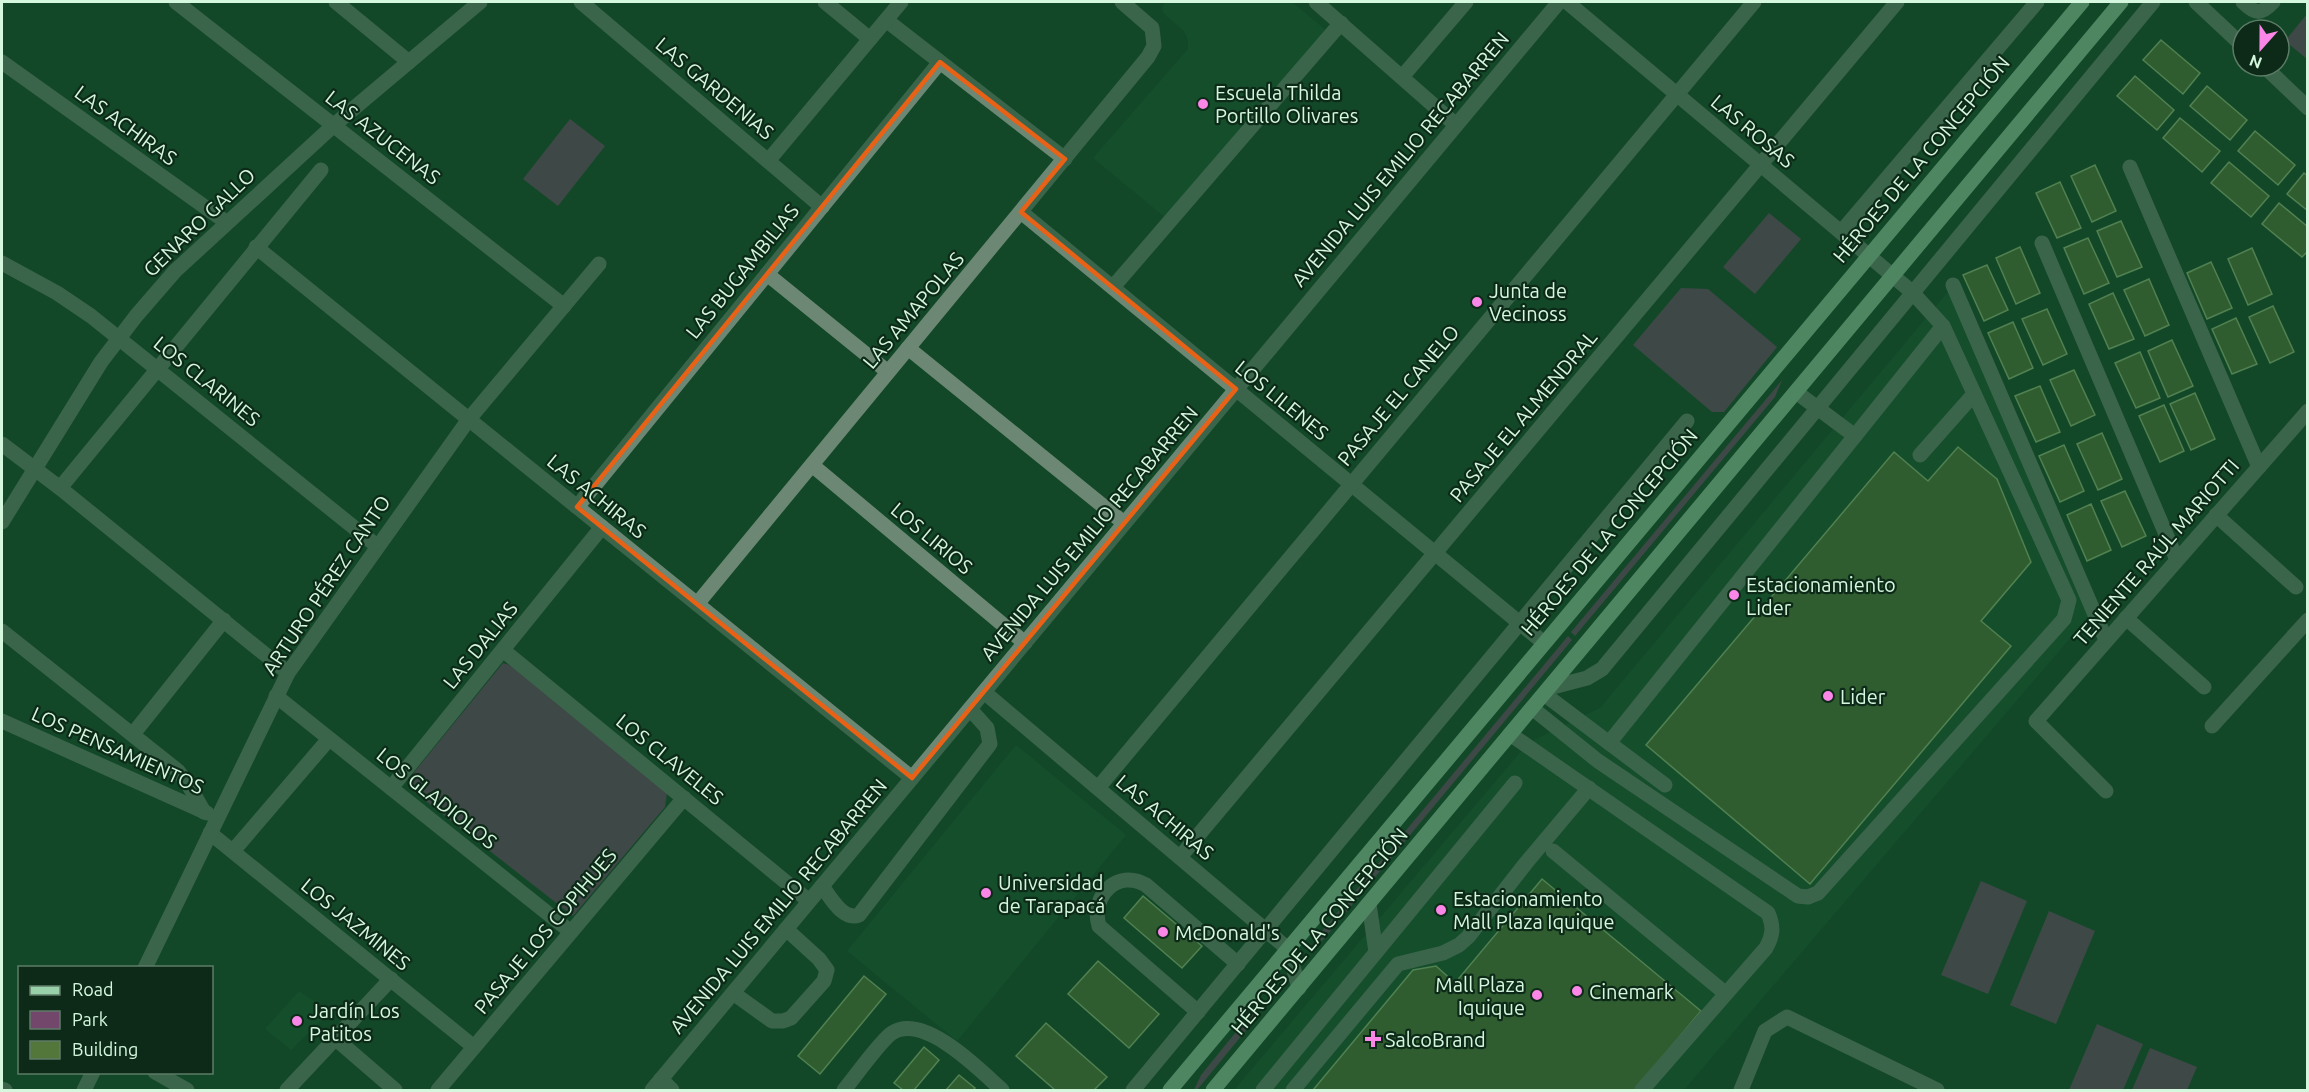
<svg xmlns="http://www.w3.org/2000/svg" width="2309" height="1092" font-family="Ubuntu,sans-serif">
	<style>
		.built { fill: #175430 }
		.green { fill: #73476b }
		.building { fill: #53773a; stroke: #9dc483; stroke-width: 1.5 }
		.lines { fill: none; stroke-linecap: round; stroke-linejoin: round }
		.minor { stroke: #6c8774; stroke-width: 15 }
		.major { stroke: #98d0a9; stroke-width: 15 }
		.marked { fill: none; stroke: #e76116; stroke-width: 4.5; stroke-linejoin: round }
		.poi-dot { fill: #fa87e7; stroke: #0d2a18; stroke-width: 2 }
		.labels { text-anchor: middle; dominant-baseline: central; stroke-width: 4.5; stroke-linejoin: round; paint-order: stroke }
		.street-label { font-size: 20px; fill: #d5f7de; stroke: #0d2a18 }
		.poi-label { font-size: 20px; fill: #d5f7de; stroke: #0d2a18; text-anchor: start }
	</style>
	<rect width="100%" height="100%" fill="#124828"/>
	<!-- built -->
	<g class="built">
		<path d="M1165,2H1292L1327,31L1167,219L1093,158L1188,49V40L1184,31L1164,14L1162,9Z"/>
		<path d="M1951,288L2089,616L1684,1090H1234L1528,743L1600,708Z"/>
		<path d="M1016,745L1126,835L957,1041L847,951Z"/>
		<path d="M299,991L330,1012L291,1050L265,1029Z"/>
	</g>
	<!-- green -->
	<g class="green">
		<path d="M2307,14V59L2285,41Z"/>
		<path d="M570,119L605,146L558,206L523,179Z"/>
		<path d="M1769,213L1801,239L1755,294L1723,267Z"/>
		<path d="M1681,288L1708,289L1777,347L1724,412H1712L1633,345Z"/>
		<path d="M1782,380L1775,397L1575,636L1571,632Z"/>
		<path d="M1568,636L1572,640L1322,941L1317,937Z"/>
		<path d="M503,663L515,667L667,793L665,807L573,916L413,791L411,776Z"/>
		<path d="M1981,881L2027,901L1988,994L1941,975Z"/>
		<path d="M2049,911L2095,931L2056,1024L2010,1005Z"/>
		<path d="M1262,1000L1264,1001L1247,1029L1197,1090H1194L1201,1075Z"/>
		<path d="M2097,1024L2143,1044L2123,1090H2069Z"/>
		<path d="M2150,1048L2197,1067L2187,1090H2132Z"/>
	</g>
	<!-- building -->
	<g class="building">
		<path d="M2161,40L2200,73L2183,94L2143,60Z"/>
		<path d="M2135,76L2174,110L2157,130L2117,96Z"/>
		<path d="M2207,86L2247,120L2230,140L2190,106Z"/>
		<path d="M2180,118L2220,151L2202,172L2163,138Z"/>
		<path d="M2255,131L2295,165L2278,185L2238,151Z"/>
		<path d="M2229,162L2269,196L2251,217L2211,183Z"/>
		<path d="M2095,165L2116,211L2092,222L2071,176Z"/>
		<path d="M2304,173L2308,176V211L2287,194Z"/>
		<path d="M2060,182L2081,228L2057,238L2036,193Z"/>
		<path d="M2279,203L2308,227V251L2302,257L2262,224Z"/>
		<path d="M2121,221L2142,267L2117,277L2097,231Z"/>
		<path d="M2088,238L2109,283L2084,294L2064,248Z"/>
		<path d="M2020,247L2040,293L2016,304L1996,258Z"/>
		<path d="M2252,248L2272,294L2248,305L2228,259Z"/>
		<path d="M2211,262L2232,308L2207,319L2187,273Z"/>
		<path d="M1987,265L2008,310L1984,321L1963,275Z"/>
		<path d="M2149,279L2169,325L2145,336L2124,290Z"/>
		<path d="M2113,293L2134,339L2109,349L2089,304Z"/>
		<path d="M2273,306L2294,352L2270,363L2249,317Z"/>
		<path d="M2047,309L2067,354L2043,365L2022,319Z"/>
		<path d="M2236,318L2257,364L2232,374L2212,329Z"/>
		<path d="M2013,322L2033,368L2009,379L1988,333Z"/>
		<path d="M2172,340L2193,386L2168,397L2148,351Z"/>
		<path d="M2140,352L2160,398L2136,408L2115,363Z"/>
		<path d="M2074,370L2095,415L2071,426L2050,380Z"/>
		<path d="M2040,386L2060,432L2036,442L2015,396Z"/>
		<path d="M2195,393L2215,439L2191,450L2170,404Z"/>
		<path d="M2164,405L2184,451L2160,462L2139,416Z"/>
		<path d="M2102,433L2122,479L2098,490L2077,444Z"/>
		<path d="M2064,445L2084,491L2060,502L2039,456Z"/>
		<path d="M1958,447L1997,479L2031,562L1981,621L2011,646L1810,884L1646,745L1894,452L1928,481Z"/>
		<path d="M2125,491L2146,536L2122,547L2101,501Z"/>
		<path d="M2091,504L2111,550L2087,561L2067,515Z"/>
		<path d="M1542,879L1701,1011L1635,1090H1313L1413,970L1436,966L1455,983Z"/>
		<path d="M1143,896L1202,946L1182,968L1124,918Z"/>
		<path d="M1098,961L1159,1014L1129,1048L1068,994Z"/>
		<path d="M864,976L886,994L820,1074L798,1056Z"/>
		<path d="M1046,1023L1107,1077L1094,1090H1055L1016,1056Z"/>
		<path d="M924,1047L939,1060L914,1090H903L894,1083Z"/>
		<path d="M959,1075L975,1088L973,1090H946Z"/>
	</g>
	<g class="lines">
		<!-- minor -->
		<g class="minor">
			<path d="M176,2L564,306"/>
			<path d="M336,2L409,62"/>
			<path d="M581,2L822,207"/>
			<path d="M825,2L870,39"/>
			<path d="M1316,2L1456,125"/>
			<path d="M2196,2L2243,46"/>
			<path d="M2243,2C2255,14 2261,15 2273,2"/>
			<path d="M886,20L1065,159"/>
			<path d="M2,62L226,222"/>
			<path d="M2264,66L2308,108"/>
			<path d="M1402,77L1466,2"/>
			<path d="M768,161L901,2"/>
			<path d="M2130,167L2259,467"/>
			<path d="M1021,212L1544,643"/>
			<path d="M1841,232L2037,2"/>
			<path d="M2042,243L2177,560"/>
			<path d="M256,247L912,778"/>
			<path d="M2,263L57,293L91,316L377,546"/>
			<path d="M767,274L888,372"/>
			<path d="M1953,285L2106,640"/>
			<path d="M1113,287L1341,23"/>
			<path d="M908,348L1124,523"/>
			<path d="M1796,392L1855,436"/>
			<path d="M2,444L60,488L288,673"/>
			<path d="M1920,455L1974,394"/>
			<path d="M812,465L1025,643"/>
			<path d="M60,488L321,170"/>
			<path d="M577,507L940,62"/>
			<path d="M2216,515L2296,587"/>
			<path d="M2,522L101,362L136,316L175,271L334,125L480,2"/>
			<path d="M697,604L1148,57L1154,46L1152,28L1122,2"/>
			<path d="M2126,618L2204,687"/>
			<path d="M2,631L178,771L188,784L204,812"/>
			<path d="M503,650L809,901"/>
			<path d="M1549,688L1587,678L1602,669L2153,2"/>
			<path d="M984,692L1288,949L1299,988"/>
			<path d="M1544,694L1665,785"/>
			<path d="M276,696L571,932"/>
			<path d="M1532,708L1598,761L1798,896L1808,897L1818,893L2064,619L2069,600L1943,326L1912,292L1567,2"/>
			<path d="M2,721L207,813"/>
			<path d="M2212,726L2308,620"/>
			<path d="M133,734L224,620"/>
			<path d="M1510,734L1768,913C1774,927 1773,935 1766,948L1642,1090"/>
			<path d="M1609,743L1943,326"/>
			<path d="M391,788L602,527"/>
			<path d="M1098,788L1754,2"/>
			<path d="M2106,791L2036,721L2308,411"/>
			<path d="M210,833L474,1047"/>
			<path d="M233,851L329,739"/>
			<path d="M1553,851L1725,993"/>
			<path d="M1180,857L1897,2"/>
			<path d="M822,886C831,898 843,921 859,915L990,744L987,728L970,709"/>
			<path d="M1369,904L1376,952"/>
			<path d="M145,968L288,673L469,419L599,264"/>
			<path d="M733,993L772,1021H783L791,1018L824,981L827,970L819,959L786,929"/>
			<path d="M1198,1012L1099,926C1090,897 1117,868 1146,885L1238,964"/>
			<path d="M336,1039L395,1090"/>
			<path d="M155,1072L187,1090"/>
			<path d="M661,1079L672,1090"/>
			<path d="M2,1089L5,1090"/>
			<path d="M84,1090L93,1072"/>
			<path d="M287,1090L391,979"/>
			<path d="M438,1090L684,798"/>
			<path d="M652,1090L1559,2"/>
			<path d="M844,1090C854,1078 881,1040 892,1033C924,1012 981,1071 1002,1090"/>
			<path d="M1133,1090L1687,421"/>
			<path d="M1263,1090L1515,783"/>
			<path d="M1293,1090L1398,964L1443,953L1459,945L1468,937L1526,863L1589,788"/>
			<path d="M1741,1090L1765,1031L1787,1017L1937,1090"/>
		</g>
		<!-- major -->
		<g class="major">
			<path d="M1170,1090L2082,2"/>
			<path d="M1213,1090L2121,2"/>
		</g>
	</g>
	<!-- marked area -->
	<path d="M0 0H2309V1092H0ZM940,62L1065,159L1021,212L1236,389L912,778L577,507Z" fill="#124828" fill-opacity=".55" fill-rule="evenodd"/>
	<path class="marked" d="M940,62L1065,159L1021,212L1236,389L912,778L577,507Z"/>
	<!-- markers -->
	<g class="poi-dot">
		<circle cx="1203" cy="104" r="6"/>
		<circle cx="1477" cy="302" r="6"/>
		<circle cx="1734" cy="595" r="6"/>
		<circle cx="1828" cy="696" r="6"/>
		<circle cx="986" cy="893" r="6"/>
		<circle cx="1441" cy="910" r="6"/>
		<circle cx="1163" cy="932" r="6"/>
		<circle cx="1577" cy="991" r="6"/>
		<circle cx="1537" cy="995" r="6"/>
		<circle cx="297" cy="1021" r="6"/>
		<path d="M1370 1030h6v6h6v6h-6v6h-6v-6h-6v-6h6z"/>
	</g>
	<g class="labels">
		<!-- street labels -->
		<g class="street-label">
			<text transform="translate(715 88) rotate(40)">LAS GARDENIAS</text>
			<text transform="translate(126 125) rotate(36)">LAS ACHIRAS</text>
			<text transform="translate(1753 131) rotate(40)">LAS ROSAS</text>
			<text transform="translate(383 137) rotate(38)">LAS AZUCENAS</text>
			<text transform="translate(1400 159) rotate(-50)">AVENIDA LUIS EMILIO RECABARREN</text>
			<text transform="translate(1921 159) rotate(-50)">HÉROES DE LA CONCEPCIÓN</text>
			<text transform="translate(199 222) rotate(-44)">GENARO GALLO</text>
			<text transform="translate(742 271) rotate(-51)">LAS BUGAMBILIAS</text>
			<text transform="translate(913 310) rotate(-50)">LAS AMAPOLAS</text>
			<text transform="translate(207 381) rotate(39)">LOS CLARINES</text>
			<text transform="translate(1398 395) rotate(-50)">PASAJE EL CANELO</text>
			<text transform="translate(1282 400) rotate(39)">LOS LILENES</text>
			<text transform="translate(1523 416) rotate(-50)">PASAJE EL ALMENDRAL</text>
			<text transform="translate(597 496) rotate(39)">LAS ACHIRAS</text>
			<text transform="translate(1609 532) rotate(-50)">HÉROES DE LA CONCEPCIÓN</text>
			<text transform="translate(1089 533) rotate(-50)">AVENIDA LUIS EMILIO RECABARREN</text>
			<text transform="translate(932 538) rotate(40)">LOS LIRIOS</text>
			<text transform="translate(2156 552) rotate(-49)">TENIENTE RAÚL MARIOTTI</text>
			<text transform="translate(326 585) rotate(-56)">ARTURO PÉREZ CANTO</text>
			<text transform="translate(480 645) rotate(-51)">LAS DALIAS</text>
			<text transform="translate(118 750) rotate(24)">LOS PENSAMIENTOS</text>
			<text transform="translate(670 759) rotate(39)">LOS CLAVELES</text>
			<text transform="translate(437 798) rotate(39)">LOS GLADIOLOS</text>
			<text transform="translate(1165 817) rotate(40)">LAS ACHIRAS</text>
			<text transform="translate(778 906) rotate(-50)">AVENIDA LUIS EMILIO RECABARREN</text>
			<text transform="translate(356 924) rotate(39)">LOS JAZMINES</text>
			<text transform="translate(545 931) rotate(-50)">PASAJE LOS COPIHUES</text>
			<text transform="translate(1319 931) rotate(-50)">HÉROES DE LA CONCEPCIÓN</text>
		</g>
		<!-- poi labels -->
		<g class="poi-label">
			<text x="1215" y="92">Escuela Thilda<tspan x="1215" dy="23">Portillo Olivares</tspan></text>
			<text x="1489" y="290">Junta de<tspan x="1489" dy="23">Vecinoss</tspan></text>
			<text x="1746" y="584">Estacionamiento<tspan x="1746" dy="23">Lider</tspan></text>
			<text x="1840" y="696">Lider</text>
			<text x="998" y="882">Universidad<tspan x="998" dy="23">de Tarapacá</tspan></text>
			<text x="1453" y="898">Estacionamiento<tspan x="1453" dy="23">Mall Plaza Iquique</tspan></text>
			<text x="1175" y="932">McDonald's</text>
			<text x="1525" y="984" text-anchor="end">Mall Plaza<tspan x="1525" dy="23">Iquique</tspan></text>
			<text x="1589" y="991">Cinemark</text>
			<text x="309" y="1010">Jardín Los<tspan x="309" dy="23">Patitos</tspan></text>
			<text x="1385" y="1039">SalcoBrand</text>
		</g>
	</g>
	<!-- border -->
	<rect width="2309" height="1092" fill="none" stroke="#d5f7de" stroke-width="6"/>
	<!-- legend -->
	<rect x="18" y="966" width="195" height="108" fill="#0d2a18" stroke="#5d7c67" stroke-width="1.5"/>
	<rect x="30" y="986" width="30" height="9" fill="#98d0a9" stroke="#5d7c67" stroke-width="1.5"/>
	<text x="72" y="996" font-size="18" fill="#d5f7de">Road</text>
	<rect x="30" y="1011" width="30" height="18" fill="#73476b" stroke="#5d7c67" stroke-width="1.5"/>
	<text x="72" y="1026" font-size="18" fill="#d5f7de">Park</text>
	<rect x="30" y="1041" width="30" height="18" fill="#53773a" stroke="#5d7c67" stroke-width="1.5"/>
	<text x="72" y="1056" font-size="18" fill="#d5f7de">Building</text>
	<!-- north arrow -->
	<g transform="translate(2261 48) rotate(201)"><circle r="28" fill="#0d2a18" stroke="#5d7c67" stroke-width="1.5"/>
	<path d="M0-4.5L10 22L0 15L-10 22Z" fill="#fa87e7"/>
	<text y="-9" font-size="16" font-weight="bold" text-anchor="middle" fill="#d5f7de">N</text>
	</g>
</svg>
